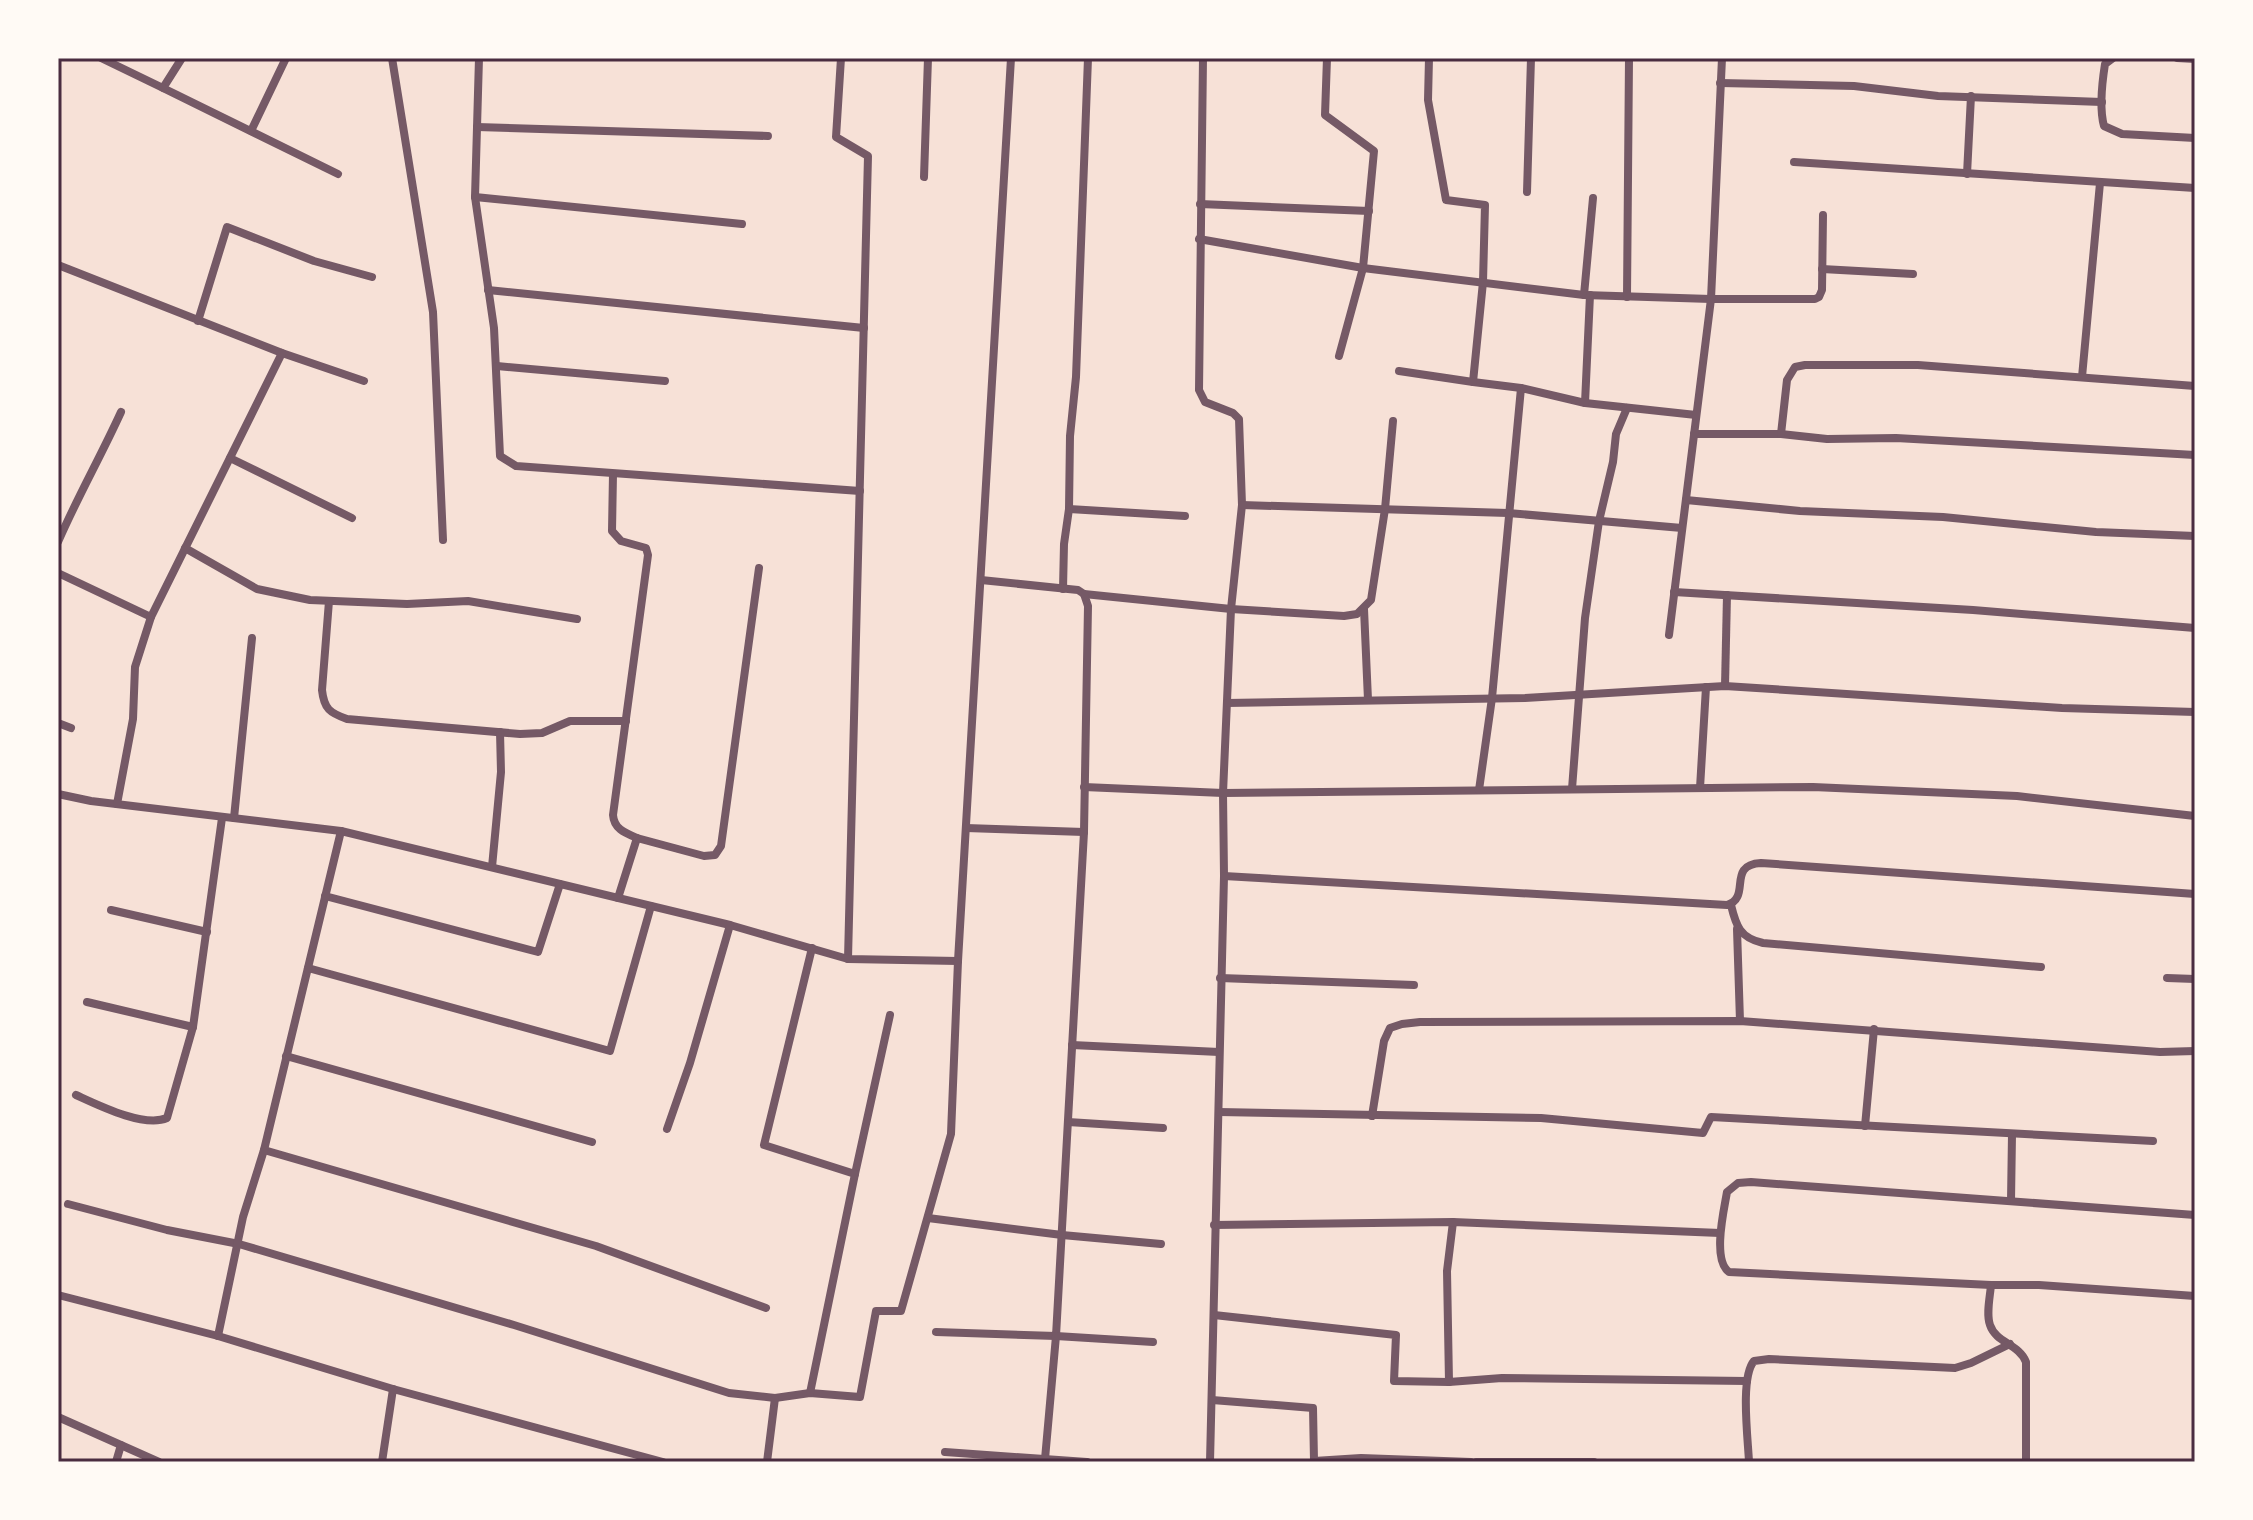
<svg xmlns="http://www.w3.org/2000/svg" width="2253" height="1520" font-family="'DejaVu Sans',sans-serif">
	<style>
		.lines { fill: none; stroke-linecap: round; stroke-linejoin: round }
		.minor { stroke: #755966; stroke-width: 8 }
		.neatline { fill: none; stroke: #4a2c40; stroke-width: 3 }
	</style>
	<rect width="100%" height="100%" fill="#f7e1d7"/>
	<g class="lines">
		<!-- minor -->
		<g class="minor">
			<path d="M101,58L163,88L182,58"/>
			<path d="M392,58L433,312L443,540"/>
			<path d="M479,58L475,197L494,328L500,456L516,466L860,491"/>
			<path d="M841,58L836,137L868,156L848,959"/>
			<path d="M1203,58L1199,390L1205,402L1233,413L1239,419L1242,505L1231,609L1223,793L1224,876L1210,1462"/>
			<path d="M1327,58L1325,115L1374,151L1363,268L1339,356"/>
			<path d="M1429,58L1428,100L1446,200L1485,205L1483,282L1473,382L1521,388"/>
			<path d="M2113,58L2105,64C2102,83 2099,108 2104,126L2122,134L2195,138"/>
			<path d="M2177,58L2195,59"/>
			<path d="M1720,83L1854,86L1938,96L2102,102"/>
			<path d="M163,88L338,174"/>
			<path d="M477,127L768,136"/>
			<path d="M251,131L286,58"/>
			<path d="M1794,162L2195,188"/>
			<path d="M1967,174L1971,96"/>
			<path d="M924,177L928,58"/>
			<path d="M1527,192L1531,58"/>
			<path d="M475,197L742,224"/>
			<path d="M1200,204L1369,211"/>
			<path d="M1199,239L1363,268L1584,295L1711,299H1815L1819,297L1822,290L1823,215"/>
			<path d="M58,265L282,353L364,381"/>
			<path d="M1822,269L1913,274"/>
			<path d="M488,290L864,328"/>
			<path d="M1584,295L1593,198"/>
			<path d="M1627,297L1629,58"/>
			<path d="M198,321L227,227L314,261L372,277"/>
			<path d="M497,366L665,381"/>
			<path d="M1399,371L1473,382"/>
			<path d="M2082,377L2100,183"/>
			<path d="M1585,403L1696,415"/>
			<path d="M1694,434H1781L1827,439L1896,438L2195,455"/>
			<path d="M1781,434L1787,380L1795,367L1805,365H1918L2195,386"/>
			<path d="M230,458L352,518"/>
			<path d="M613,474L612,531L621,541L646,548L648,555L613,815C614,829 625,833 637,838L618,898"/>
			<path d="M1686,500L1800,511L1943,517L2096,532L2195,536"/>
			<path d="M1242,505L1508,513L1682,528"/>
			<path d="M1069,509L1185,516"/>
			<path d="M58,542C77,498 101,456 121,412"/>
			<path d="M185,548L257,589L310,600L407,604L468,601L577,619"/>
			<path d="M58,573L151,617L282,353"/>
			<path d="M1063,589L1064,544L1069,509L1070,436L1076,377L1088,58"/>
			<path d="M1674,592L1973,610L2195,628"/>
			<path d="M1084,594L1231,609L1344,616L1357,614L1371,600L1385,509L1393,421"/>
			<path d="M329,601L322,690C324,709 330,713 347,719L520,734L542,733L570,721H626"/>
			<path d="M1364,609L1368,700"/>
			<path d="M1669,635L1711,299L1722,58"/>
			<path d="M1725,686L1727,595"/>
			<path d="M1227,703L1525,698L1725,686L2062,708L2195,712"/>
			<path d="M58,723L71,728"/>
			<path d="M1084,787L1223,793L1813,787L2017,796L2195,816"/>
			<path d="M1700,788L1706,687"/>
			<path d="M1572,789L1585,618L1599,521L1613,462L1616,434L1627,408"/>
			<path d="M1479,790L1492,698L1521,388L1585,403L1590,295"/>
			<path d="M58,794L91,801L341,831L730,925L848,959L958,961"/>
			<path d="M117,804L133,719L135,667L151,617"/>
			<path d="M234,818L252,638"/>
			<path d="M966,828L1084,832"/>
			<path d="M637,838L704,856L715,855L721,846L759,568"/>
			<path d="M492,867L501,772L500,732"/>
			<path d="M1224,876L1727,905C1752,897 1726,865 1761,863L2195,894"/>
			<path d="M325,896L538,952L560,884"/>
			<path d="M1731,905C1736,926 1740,938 1763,943L2041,967"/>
			<path d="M111,910L207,932"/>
			<path d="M1737,929L1740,1021"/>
			<path d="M308,968L610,1051L651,906"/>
			<path d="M1220,978L1414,985"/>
			<path d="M2167,978L2195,979"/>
			<path d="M87,1002L193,1027"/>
			<path d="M1072,1045L1219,1052"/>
			<path d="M286,1056L592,1142"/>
			<path d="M76,1095C98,1105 144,1128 167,1118L193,1027L222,818"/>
			<path d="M1219,1112L1541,1118L1703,1133L1711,1117L2153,1141"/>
			<path d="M1372,1116L1384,1041L1390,1028L1402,1024L1420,1022L1740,1021L2160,1052L2195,1051"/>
			<path d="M1068,1122L1163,1128"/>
			<path d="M1865,1126L1874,1029"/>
			<path d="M667,1129L690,1063L730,925"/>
			<path d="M264,1150L596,1246L766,1308"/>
			<path d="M855,1174L890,1015"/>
			<path d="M2011,1201L2012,1134"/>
			<path d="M68,1204L167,1230L239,1244L514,1325L729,1393L775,1398L810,1393L860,1397L876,1311H901L951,1134L958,961L1011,58"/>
			<path d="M2195,1215L1751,1182L1738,1183L1727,1192C1724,1210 1712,1260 1729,1272L1991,1285H2039L2195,1296"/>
			<path d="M928,1218L1062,1235L1161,1244"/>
			<path d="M1453,1222L1447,1271L1449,1382L1502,1378L1747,1381"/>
			<path d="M1214,1225L1453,1222L1720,1233"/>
			<path d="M1991,1285C1990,1297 1986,1314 1990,1325C1996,1343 2019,1344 2026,1362V1462"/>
			<path d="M58,1295L218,1336L393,1389L663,1462"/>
			<path d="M1214,1315L1396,1335L1394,1381L1449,1382"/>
			<path d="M936,1332L1056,1336L1084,832L1088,606L1084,594L1078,590L981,580"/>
			<path d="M218,1336L243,1217L264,1150L341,831"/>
			<path d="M810,1393L855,1174L764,1145L812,948"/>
			<path d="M1212,1400L1313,1408L1314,1461L1361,1458L1471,1462"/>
			<path d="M58,1417L159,1462"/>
			<path d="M945,1452L1087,1462"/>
			<path d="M1045,1459L1056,1336L1153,1342"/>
			<path d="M116,1462L121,1445"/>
			<path d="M382,1462L393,1389"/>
			<path d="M767,1462L775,1398"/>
			<path d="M1476,1462H1594"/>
			<path d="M1749,1462C1748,1439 1740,1377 1754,1361L1769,1359L1955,1368L1971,1363L2010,1344"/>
		</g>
	</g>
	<!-- border -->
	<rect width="2253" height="1520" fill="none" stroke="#fffaf5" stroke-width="120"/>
	<rect x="60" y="60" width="2133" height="1400" class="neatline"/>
</svg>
